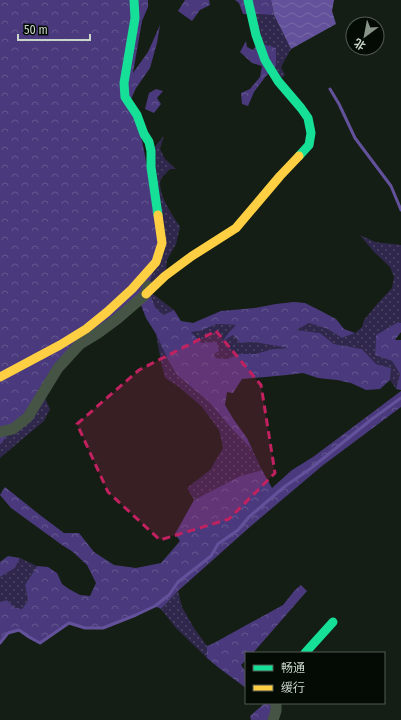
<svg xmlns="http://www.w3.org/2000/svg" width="401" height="720" font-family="'Fira Sans Condensed','Noto Sans SC',sans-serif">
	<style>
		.grass { fill: url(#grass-dots) }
		.forest { fill: url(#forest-crowns); fill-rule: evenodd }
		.water { fill: url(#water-waves) }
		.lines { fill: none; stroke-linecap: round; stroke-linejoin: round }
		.stream { stroke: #63529b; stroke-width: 3 }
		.street { stroke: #455445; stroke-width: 11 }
		.fast { stroke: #16e098; stroke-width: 9 }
		.slow { stroke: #ffcf43; stroke-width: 9 }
		.marked { fill: #c22160; fill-opacity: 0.2; stroke: #c22160; stroke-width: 3; stroke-dasharray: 8 5; stroke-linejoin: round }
	</style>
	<defs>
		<pattern id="grass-dots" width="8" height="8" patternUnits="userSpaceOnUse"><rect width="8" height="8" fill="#30284c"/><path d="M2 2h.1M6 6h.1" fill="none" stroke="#4d4664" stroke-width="1.8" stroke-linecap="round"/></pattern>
		<pattern id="forest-crowns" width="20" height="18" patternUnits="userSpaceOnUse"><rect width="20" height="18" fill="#4a3a7d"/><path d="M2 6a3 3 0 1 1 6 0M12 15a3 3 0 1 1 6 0" fill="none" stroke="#63568e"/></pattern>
		<pattern id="water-waves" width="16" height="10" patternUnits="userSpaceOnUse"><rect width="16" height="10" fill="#63529b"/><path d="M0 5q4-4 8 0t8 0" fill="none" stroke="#786aa7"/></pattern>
	</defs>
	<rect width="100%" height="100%" fill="#141e14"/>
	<!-- grass -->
	<g class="grass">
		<path d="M252,15H274L291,49L281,67L285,75L278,81L259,43Z"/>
		<path d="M164,136L160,149L165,159L176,169H170C167,172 163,176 161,179C156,192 173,216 180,227L176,244L167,260L166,269L149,291L174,310L163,315L155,307L149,291L146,294L151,151Z"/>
		<path d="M360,235L375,242L401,245V323L398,322L376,335L375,355L392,361L400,374L396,389L390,380L391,368L376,364L362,349L334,344L320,333L295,330L309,323L328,329L342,338L355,333L362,327L364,320L378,303L392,288L394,277L390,267L374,252Z"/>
		<path d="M217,324L237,325L230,331L223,341L233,335L240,343L254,342L290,348L273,349L255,354H238L228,359L216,358L214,354L191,332L200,331Z"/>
		<path d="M156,334L168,360L177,375L209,402L231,428L253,451L262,470L240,476L194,500L187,488L210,470L223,448L219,430L202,407L179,387L165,378L161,362Z"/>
		<path d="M43,394L50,409L44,421L0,458V445L13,429Z"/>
		<path d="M20,558L37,566L25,585L28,600L22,609L14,607L7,600L0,602V577L15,568Z"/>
		<path d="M178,591L182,607L194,628L207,646V658L176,628L161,609Z"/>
	</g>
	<!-- forest -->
	<g class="forest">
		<path d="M0,0H148V7L142,21L133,73L148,52L160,25L157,43L150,68L136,88L129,104L137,115L162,243L146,293L149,291L155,307L163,315L174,310L181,321L193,323L221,311L255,308L276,304L294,302L305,303L319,310L336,319L344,329L355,333L342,338L328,329L309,323L296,330L320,333L334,344L362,349L376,364L391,368L390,380L380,389L366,390L351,383L337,380L318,378L303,373L287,375L242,379L233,393L227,392L225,405L234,420L247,438L253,451L231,428L209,402L177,375L168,360L156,334L146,318L139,300L80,344L0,445ZM217,324L236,325L230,331L222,342L233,335L240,343L254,342L288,348L273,349L255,354H238L228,359L216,358L214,354L219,351L217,342L202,343L191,332L200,331Z"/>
		<path d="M185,0H209L210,5L200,10L192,21L178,11Z"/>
		<path d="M235,0H271L274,15L243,14L239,3Z"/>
		<path d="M246,41L247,47L253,50L259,43L276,48V65L272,71L266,76L254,92L248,106L242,104L241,93L250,89L260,77L262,66L252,63L240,52Z"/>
		<path d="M156,89L163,91L157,98L161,104L154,113L145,109L149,93Z"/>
		<path d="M398,322L401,323V332L395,340H401V390L396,389L400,374L392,361L375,355L376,335Z"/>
		<path d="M401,391V407L322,466L251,526L178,591L161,609L155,606L136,615L103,628H85L69,623L40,643L29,637L19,630L8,633L0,643V602L7,600L14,607L22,609L28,600L25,585L37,566L48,567L57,573L62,584L69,589L80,595L90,596L96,583L87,565L73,552L62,545L11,508L0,495L5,487L40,515L64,533H79L94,552L114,565L136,568L161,563L180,541L175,534L194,500L240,476L262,470L272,488L292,470L313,457Z"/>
		<path d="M8,556L20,558L15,568L0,577V562Z"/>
		<path d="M301,585L307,591L253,653H246V660L241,665L246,672V688L219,668L207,658V646L214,643L283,605L295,590Z"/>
		<path d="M265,703H276L273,720H251L250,716Z"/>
	</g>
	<!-- water -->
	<path class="water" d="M271,0H334L332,11L336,24L291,49L274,15Z"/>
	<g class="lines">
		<!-- stream -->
		<g class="stream">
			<path d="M330,89L339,104L355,138L391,186L401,210"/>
			<path d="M0,643L8,633L19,630L29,637L40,643L69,623L85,628H103L136,615L155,606L169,595L178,582L211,556L218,544L238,530L249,517L284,487L310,469L372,419L401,398"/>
		</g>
		<!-- street -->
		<g class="street">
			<path d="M0,432L13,429L28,417L58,368L80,344L98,333L117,319L139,300L146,294L148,286"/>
			<path d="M273,720L276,711V703"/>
		</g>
		<!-- fast -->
		<g class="fast">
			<path d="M134,0L135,18L124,83L125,97L137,115L144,134L149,142L151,151V167L158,215"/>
			<path d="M248,0L256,35L265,60L278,81L301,108L308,118L311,133L309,145L299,156"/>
			<path d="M305,653L333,622"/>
		</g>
		<!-- slow -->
		<g class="slow">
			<path d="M146,294L165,276L192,256L236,228L280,176L299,156"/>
			<path d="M0,377L60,345L86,329L107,312L132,289L156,262L162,243L158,215"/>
		</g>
	</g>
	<!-- marked area -->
	<path class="marked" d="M216,331L261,385L275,473L229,519L160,540L108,492L77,424L139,370Z"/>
	<!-- legend -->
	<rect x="245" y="652" width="140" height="52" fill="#040a04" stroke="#535b52"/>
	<rect x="253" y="665" width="20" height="6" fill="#16e098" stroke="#535b52"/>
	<text x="281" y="672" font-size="12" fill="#c9d5c8">畅通</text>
	<rect x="253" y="685" width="20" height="6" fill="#ffcf43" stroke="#535b52"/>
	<text x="281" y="692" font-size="12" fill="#c9d5c8">缓行</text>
	<!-- north arrow -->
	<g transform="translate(365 36) rotate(212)"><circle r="19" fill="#040a04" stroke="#535b52"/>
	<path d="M0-3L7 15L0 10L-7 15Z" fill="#8a9589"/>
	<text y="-6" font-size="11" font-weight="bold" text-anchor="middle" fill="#c9d5c8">北</text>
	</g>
	<!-- scale -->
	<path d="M18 34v6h72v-6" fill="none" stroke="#c9d5c8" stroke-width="2"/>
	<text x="24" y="34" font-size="12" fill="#c9d5c8" stroke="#040a04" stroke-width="3" paint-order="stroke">50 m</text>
</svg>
